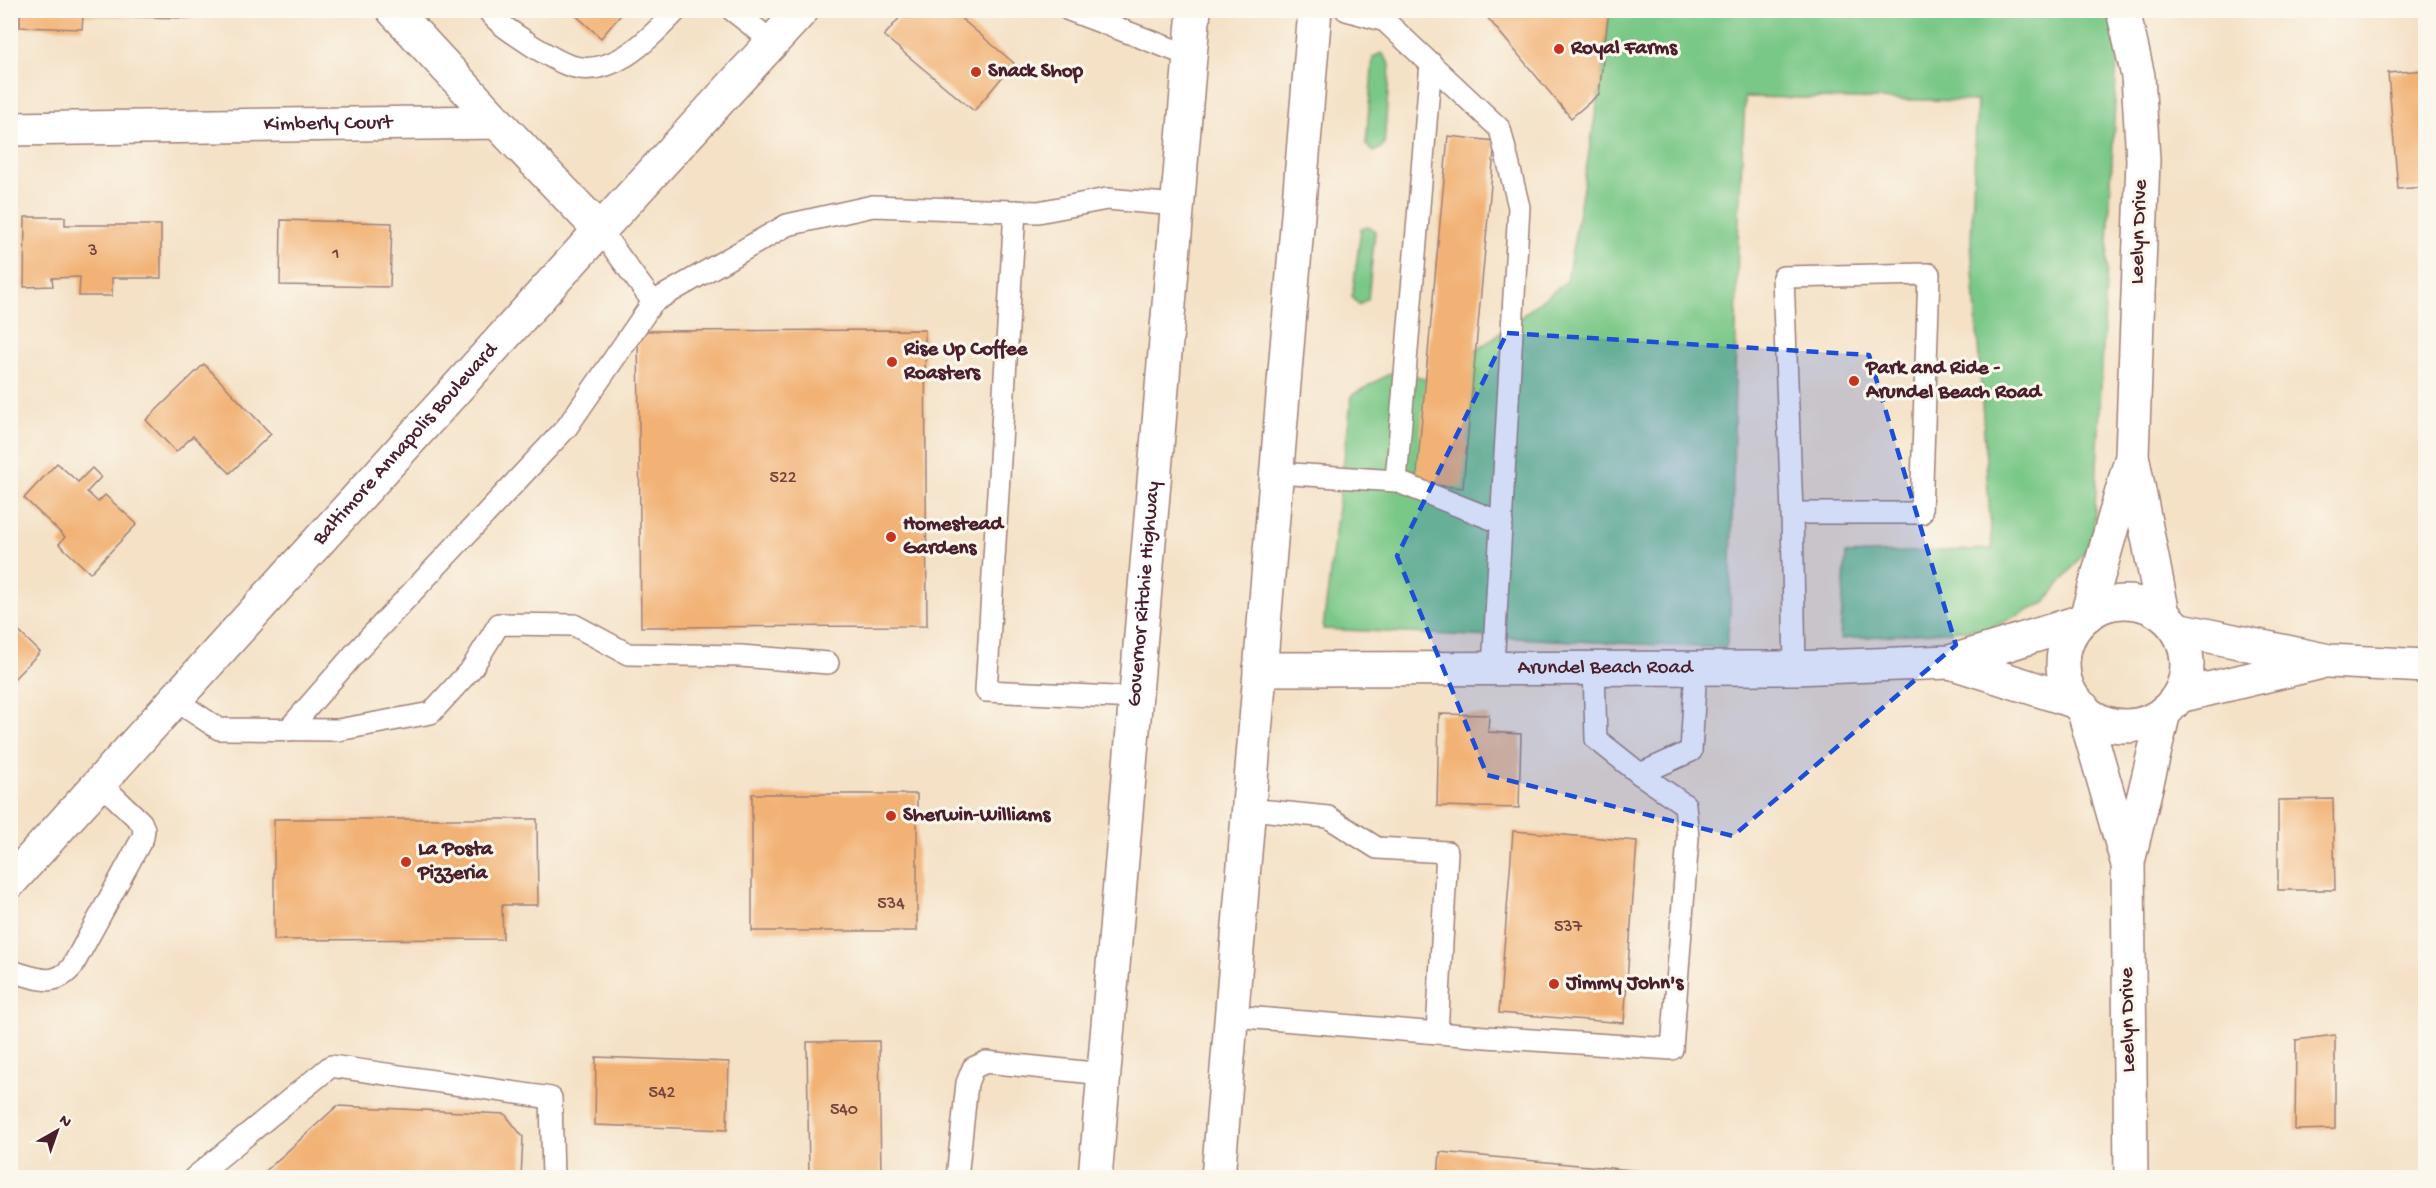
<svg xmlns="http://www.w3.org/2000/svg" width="2436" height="1188" font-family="'Gochi Hand',sans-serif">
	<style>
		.green { fill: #7ac887; stroke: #627459; stroke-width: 1.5 }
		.building { fill: #f2b276 }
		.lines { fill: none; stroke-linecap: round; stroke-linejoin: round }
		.service-casing { stroke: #9f8078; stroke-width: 24 }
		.minor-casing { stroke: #9f8078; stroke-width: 36 }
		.tertiary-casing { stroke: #9f8078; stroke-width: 36 }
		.trunk-casing { stroke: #9f8078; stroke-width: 36 }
		.service { stroke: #fff; stroke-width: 21 }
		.minor { stroke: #fff; stroke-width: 33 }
		.tertiary { stroke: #fff; stroke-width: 33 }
		.trunk { stroke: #fff; stroke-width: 33 }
		.marked { fill: #1d4ed8; fill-opacity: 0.2; stroke: #1d4ed8; stroke-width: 4.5; stroke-dasharray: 12 8; stroke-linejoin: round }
		.poi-dot { fill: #c8321e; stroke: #fbf7ec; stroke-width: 2 }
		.labels { text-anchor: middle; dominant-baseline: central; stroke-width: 6; stroke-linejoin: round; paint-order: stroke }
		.number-label { font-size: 18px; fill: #74443e }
		.poi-label { font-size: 21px; font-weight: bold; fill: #4a1f2b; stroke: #fbf7ec; text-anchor: start }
		.street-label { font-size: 21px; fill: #4a1f2b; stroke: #fbf7ec }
	</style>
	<rect width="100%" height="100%" fill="#fbf7ec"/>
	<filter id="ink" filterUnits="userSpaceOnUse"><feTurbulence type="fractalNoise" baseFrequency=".0167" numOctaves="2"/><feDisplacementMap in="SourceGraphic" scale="12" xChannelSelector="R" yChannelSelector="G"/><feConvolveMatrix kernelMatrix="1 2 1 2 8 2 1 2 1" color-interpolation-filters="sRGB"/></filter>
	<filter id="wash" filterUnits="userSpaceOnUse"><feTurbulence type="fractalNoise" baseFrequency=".008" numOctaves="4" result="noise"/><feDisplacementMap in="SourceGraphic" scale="24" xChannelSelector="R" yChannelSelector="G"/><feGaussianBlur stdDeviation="1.35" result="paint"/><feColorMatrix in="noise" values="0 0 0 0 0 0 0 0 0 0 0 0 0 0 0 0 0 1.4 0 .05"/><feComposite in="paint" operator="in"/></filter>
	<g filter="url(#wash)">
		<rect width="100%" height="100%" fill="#f4e1c6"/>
		<!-- green -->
		<g class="green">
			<path d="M1609,11H2114L2119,18L2094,530L2085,551L2045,603L1990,628L1840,639L1846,554L1992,549L1971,241L1977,101L1745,97L1738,238L1730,615L1726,648L1323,629L1352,395L1398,369L1435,383L1567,281L1599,94Z"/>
			<path d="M1382,53L1390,64L1384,146L1374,152L1366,145L1373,57Z"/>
			<path d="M1368,227L1375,231L1368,299L1359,305L1352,297L1361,229Z"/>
		</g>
		<g id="blocks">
			<!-- building -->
			<g class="building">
				<path d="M20,10H193V18L83,16L82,29L20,27Z"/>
				<path d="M570,10H625L601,38Z"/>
				<path d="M906,10H951L1014,63L974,111L884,36Z"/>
				<path d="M1495,10H1609L1599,94L1571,118L1487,17Z"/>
				<path d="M2426,70V187L2398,189L2388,73Z"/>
				<path d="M1448,136L1495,141L1463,488L1416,483Z"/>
				<path d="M25,217H65V225H161V278H112V296H79L80,277L52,278L53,286L24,287Z"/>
				<path d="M281,220L392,223L390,287L280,285Z"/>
				<path d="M925,330L927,626L641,627L638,331Z"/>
				<path d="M204,364L271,434L230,473L193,436L176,452L146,420Z"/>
				<path d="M57,463L78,482L92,468L101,477L87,492L98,502L105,495L137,524L90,573L59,544L65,537L24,498Z"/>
				<path d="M10,623L40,652L10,683Z"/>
				<path d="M1439,714L1489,715L1488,732L1521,734L1519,808L1437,806Z"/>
				<rect x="752" y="794" width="165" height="137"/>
				<path d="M2333,799L2335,890H2278V800Z"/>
				<path d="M274,819H537L538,905H502L503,939L274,940Z"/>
				<path d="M1513,831L1637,841L1624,1023L1499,1013Z"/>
				<path d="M2335,1035V1129L2295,1130L2296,1040Z"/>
				<path d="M879,1041L881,1178H809L807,1042Z"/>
				<path d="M596,1057L729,1062L727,1130L595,1125Z"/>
				<path d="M337,1106L505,1114L523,1137L521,1178H258Z"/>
				<path d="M1440,1152L1695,1176V1178H1438Z"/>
			</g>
		</g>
	</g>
	<g filter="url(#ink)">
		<use href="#blocks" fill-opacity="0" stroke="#9f8078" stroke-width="1.5"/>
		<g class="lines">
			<defs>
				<g id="service">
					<path d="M488,10C498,25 517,35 531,45C543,52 555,60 568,65C611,81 650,38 677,10"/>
					<path d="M732,10L773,42"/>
					<path d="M1069,10L1190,56"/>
					<path d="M1346,10L1385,21L1500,129L1519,207L1493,668"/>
					<path d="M1015,211L986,691L1135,698"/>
					<path d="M653,302L787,225L873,206L1038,212L1107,199L1177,205"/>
					<path d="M1277,473L1396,481L1502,523"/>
					<path d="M1396,481L1431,63"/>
					<path d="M1792,513H1921L1929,274L1783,277L1792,513L1795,668"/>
					<path d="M1594,668L1596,739L1640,774L1691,751L1696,668"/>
					<path d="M175,700L219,729L338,730L431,713L472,668L499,624L574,625L628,654L741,656L828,663"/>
					<path d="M288,730L356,652L567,427L653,302L600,230"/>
					<path d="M1249,809L1328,817L1377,848L1447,852L1437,1033"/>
					<path d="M10,971C35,977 53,989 72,967L143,837L144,829L141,822L100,783"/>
					<path d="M1232,1016L1486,1037L1672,1049L1688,838L1685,805L1640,774"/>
					<path d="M194,1178L331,1066L551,1098L553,1178"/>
					<path d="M957,1178L967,1083L973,1068L986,1062L1104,1074"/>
				</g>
				<g id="minor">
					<path d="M393,10L497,122"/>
					<path id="s1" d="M10,129L497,122L600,230"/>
					<path d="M2083,708L2127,861"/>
					<path d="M2131,1178L2128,862L2164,712"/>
				</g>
				<g id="tertiary">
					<path d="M2123,10L2138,76L2143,160L2132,455L2163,614"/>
					<circle cx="2125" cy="664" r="62"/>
					<path d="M2087,615L2130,463"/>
					<path d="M2177,629L2329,661L2426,666"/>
					<path d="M1950,662L2077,702"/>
					<path id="s2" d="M1260,669L1795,668L1950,662L2079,622"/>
					<path d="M2179,696L2318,663"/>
					<path id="s3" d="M10,882L600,230L802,10"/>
				</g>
				<g id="trunk">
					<path id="s4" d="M1095,1178L1194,10"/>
					<path d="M1218,1178L1315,10"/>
				</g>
			</defs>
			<!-- service casing -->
			<use href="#service" class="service-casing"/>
			<!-- minor casing -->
			<use href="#minor" class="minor-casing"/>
			<!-- tertiary casing -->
			<use href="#tertiary" class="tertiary-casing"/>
			<!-- trunk casing -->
			<use href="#trunk" class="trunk-casing"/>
			<!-- service -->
			<use href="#service" class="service"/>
			<!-- minor -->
			<use href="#minor" class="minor"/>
			<!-- tertiary -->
			<use href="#tertiary" class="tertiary"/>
			<!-- trunk -->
			<use href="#trunk" class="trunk"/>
		</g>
	</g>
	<!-- marked area -->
	<path class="marked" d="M1507,333L1869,355L1956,645L1733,836L1487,775L1397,556Z"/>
	<!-- markers -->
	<g class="poi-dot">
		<circle cx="1559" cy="49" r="6"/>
		<circle cx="976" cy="72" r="6"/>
		<circle cx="892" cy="362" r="6"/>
		<circle cx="1854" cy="381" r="6"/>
		<circle cx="891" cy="537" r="6"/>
		<circle cx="891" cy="816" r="6"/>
		<circle cx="406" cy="862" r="6"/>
		<circle cx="1554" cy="984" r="6"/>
	</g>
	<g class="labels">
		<!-- number labels -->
		<g class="number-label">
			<text x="93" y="251">3</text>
			<text x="336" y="254">1</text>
			<text x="783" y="478">522</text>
			<text x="891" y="904">534</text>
			<text x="1568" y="927">537</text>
			<text x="662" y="1093">542</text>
			<text x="844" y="1110">540</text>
		</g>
		<!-- poi labels -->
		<g class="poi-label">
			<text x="1571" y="49">Royal Farms</text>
			<text x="988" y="72">Snack Shop</text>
			<text x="904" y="350">Rise Up Coffee<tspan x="904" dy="24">Roasters</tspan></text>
			<text x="1866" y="369">Park and Ride -<tspan x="1866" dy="24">Arundel Beach Road</tspan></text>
			<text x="903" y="525">Homestead<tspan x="903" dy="24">Gardens</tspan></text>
			<text x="903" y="816">Sherwin-Williams</text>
			<text x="418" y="850">La Posta<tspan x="418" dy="24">Pizzeria</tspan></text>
			<text x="1566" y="984">Jimmy John's</text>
		</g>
		<!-- street labels -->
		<g class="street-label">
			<text stroke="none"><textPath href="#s1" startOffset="318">Kimberly Court</textPath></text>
			<text transform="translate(2140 232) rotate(-88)">Leelyn Drive</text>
			<text stroke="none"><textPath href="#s3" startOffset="590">Baltimore Annapolis Boulevard</textPath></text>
			<text stroke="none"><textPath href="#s4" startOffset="586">Governor Ritchie Highway</textPath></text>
			<text stroke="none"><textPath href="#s2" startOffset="345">Arundel Beach Road</textPath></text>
			<text transform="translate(2129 1020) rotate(-91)">Leelyn Drive</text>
		</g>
	</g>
	<!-- margin -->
	<rect width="2436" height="1188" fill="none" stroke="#fbf7ec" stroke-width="36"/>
	<!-- north arrow -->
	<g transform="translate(57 1131) rotate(40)" stroke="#fbf7ec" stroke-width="4.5" paint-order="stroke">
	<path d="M0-4.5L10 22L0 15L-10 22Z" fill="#4a1f2b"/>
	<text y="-9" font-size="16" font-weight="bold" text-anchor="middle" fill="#4a1f2b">N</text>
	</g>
</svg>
